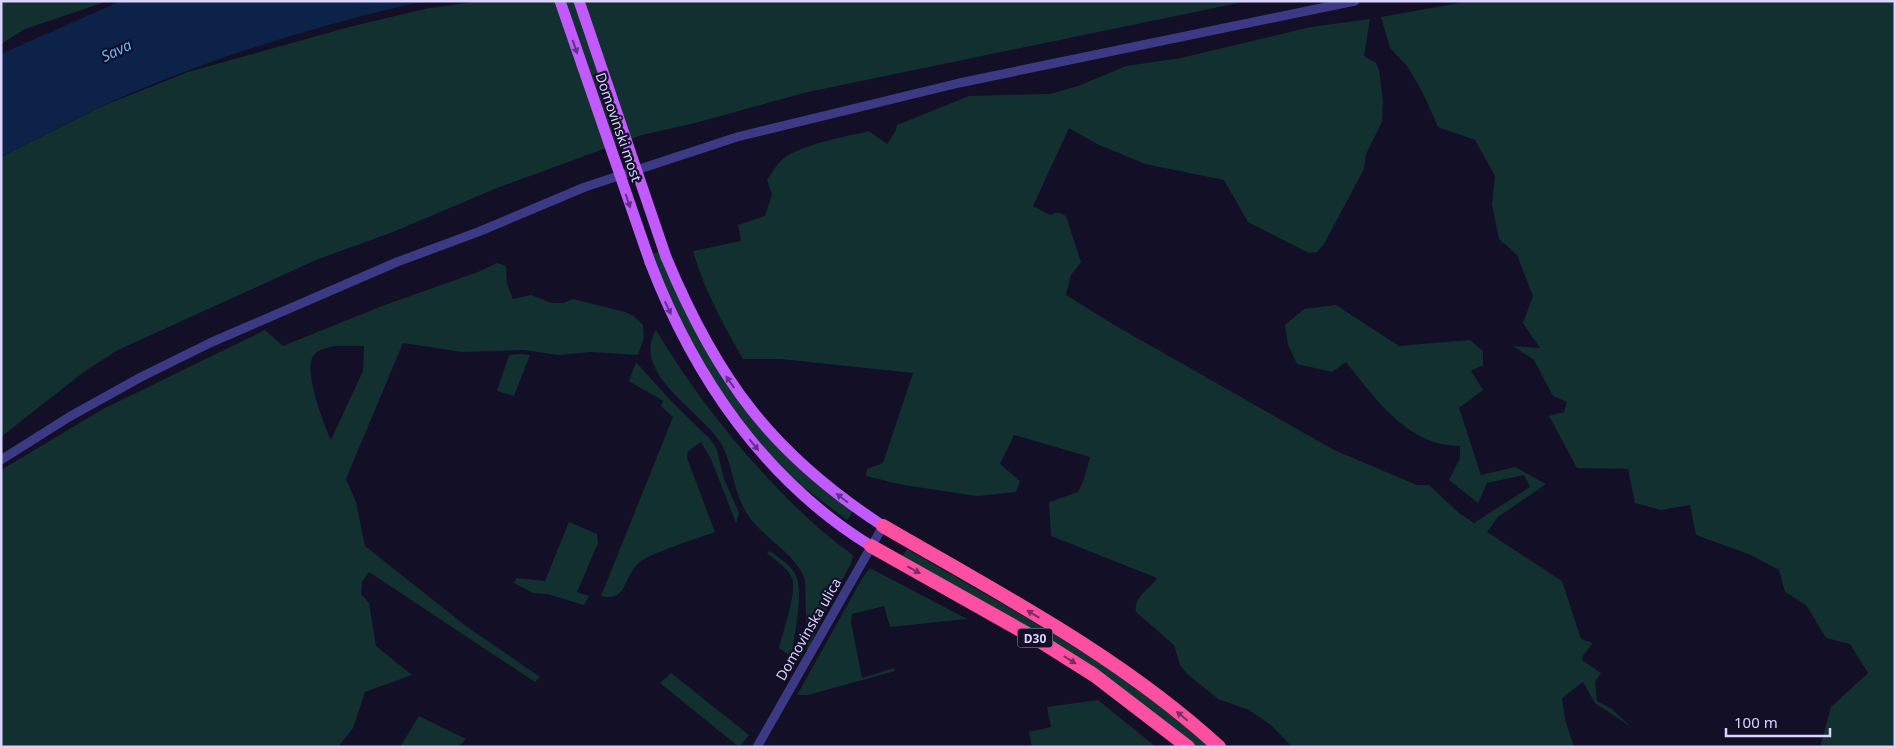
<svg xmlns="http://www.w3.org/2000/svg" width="1896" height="748" font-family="'Noto Sans',sans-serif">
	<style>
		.green { fill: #12302f; fill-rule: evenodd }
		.water { fill: #0c2248 }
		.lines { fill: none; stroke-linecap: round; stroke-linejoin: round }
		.minor { stroke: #3d3a85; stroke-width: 9 }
		.major { stroke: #c25bff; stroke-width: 11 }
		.highway { stroke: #ff4fa3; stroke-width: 14 }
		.major-bridge { stroke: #c25bff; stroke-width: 11 }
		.oneway { fill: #623188 }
		.oneway2 { fill: #7d2c5e }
		.labels { text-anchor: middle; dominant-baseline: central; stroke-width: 4.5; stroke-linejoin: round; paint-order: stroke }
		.shield { fill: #130f26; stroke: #9e99be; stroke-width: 1 }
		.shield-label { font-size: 12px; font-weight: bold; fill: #d9d4ff }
		.street-label { font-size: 14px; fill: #d9d4ff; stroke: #130f26 }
		.water-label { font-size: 15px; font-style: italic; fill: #62b6ff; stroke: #130f26 }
	</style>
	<rect width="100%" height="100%" fill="#130f26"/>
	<!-- green -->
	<g class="green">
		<path d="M1,1H108L25,29L1,44Z"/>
		<path d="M482,1H1248L808,92L695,123L642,135L497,188L393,232L316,260L118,350L85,371L1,437V157L100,107L188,72L353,26L429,8Z"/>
		<path d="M1470,1H1895V747H1820L1831,707L1868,673L1850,644L1826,638L1806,605L1785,592L1779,570L1751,555L1696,535L1690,505L1661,510L1635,503L1628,469L1577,468L1549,416L1564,412L1567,402L1553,396L1534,360L1513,346L1540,348L1523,323L1533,296L1517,255L1499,239L1492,204L1495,176L1475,140L1438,127L1422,91L1407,66L1390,48L1381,17Z"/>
		<path d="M1370,19L1364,56L1376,63L1379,70L1383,101L1382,122L1366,154L1364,169L1324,244L1317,252L1309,253L1248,222L1224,180L1145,164L1097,144L1069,128L1033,206L1050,215L1058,212L1066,216L1081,262L1071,275L1066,295L1116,326L1334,450L1417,485H1429L1459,513L1474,523L1530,487L1524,475L1487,483L1478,503L1449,480L1460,458V446C1452,445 1444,445 1437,443C1397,431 1371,393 1346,362L1332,372L1297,364L1288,345L1285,325L1304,309L1336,305L1399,346L1470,340L1483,351V365L1471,371L1483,390L1459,408L1481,475L1515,467L1546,484L1498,517L1487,532L1562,581L1581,639L1593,643L1582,657L1583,661L1601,673L1595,682L1597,701L1612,709L1631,727L1595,703L1583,682L1562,698L1565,719L1574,747H1292L1271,725L1249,710L1218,699L1187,674L1180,665L1174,645L1136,612C1133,597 1150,589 1157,578L1051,536L1049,502L1078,492L1083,482L1090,457L1014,435L1000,464L1020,481L1016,492L977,496L903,485L866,476L867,469L883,463L913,373L781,359H743C723,324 704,290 693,251L741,241L738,225L765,216L772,194L767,180C772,173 778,161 787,156C808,143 845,137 869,131L887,144L896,130L897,125L969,96L1050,94L1078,86L1126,66L1181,58L1311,27Z"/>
		<path d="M661,251L753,419L803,472L853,511L847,520L787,475L767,454L701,364L651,254Z"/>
		<path d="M497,263L506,266L507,284L513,299L531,295L552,303H563L573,299L625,312L634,316L643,325L644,338L638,355L591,352L558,355L524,350L462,352L403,343L346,479L356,502L365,546L466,626L540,677L535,682L369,572L362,582L361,594L369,603L376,646L412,675L365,692L353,728L338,747H1V470L103,409L265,330L283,346L382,306L478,272ZM335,346H364L363,371L331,440C324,425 302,368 314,355C319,349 327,348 335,346Z"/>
		<path d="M656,330C688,383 723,430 765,475C792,504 820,532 853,555L851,564L830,601L807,651L805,580C796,554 766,540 750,518C734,497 734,470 723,447C706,413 629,375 656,330Z"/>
		<path d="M518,354L530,355L514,396L497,391L509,355Z"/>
		<path d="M636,362L672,402L710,439L717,450L724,479L739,513L736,523L711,459L701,442L688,451L687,458L715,532C698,538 651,553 640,562C622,576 629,602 601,596L673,417L661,406L663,401L629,381Z"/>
		<path d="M569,522L597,534L598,543L577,592L589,596L584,605L547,594L533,593L514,583L516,578L545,581Z"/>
		<path d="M907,549C1011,610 1119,665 1209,747H1196L1179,732L901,558Z"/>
		<path d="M770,551C778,557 788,563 794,572C806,589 793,637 792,657L779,648C783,631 797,593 792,578C788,568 775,560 767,553Z"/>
		<path d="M870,568L967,619L890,627L884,606L852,614L851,622L862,678L894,668L895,671L808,695H797L863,577Z"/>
		<path d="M671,673L749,735L739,747L660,683Z"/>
		<path d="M1098,700L1156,747H1032L1029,732L1051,727L1047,707Z"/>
		<path d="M419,716L466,739L458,747H400Z"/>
	</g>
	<!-- water -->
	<path class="water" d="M121,1H424C314,26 203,60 100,107C66,123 34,141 1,157V54Z"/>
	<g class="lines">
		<!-- minor -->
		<g class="minor">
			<path d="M1,460L69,417L141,377L212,342L397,262L478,232L585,187L737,137L959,83L1355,1"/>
			<path d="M757,747L883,526"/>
		</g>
		<!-- major -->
		<g class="major">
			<path d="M666,257C717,379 771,453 883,526"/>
			<path d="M650,262C694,377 765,481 871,546"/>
		</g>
		<!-- highway -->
		<g class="highway">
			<path d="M883,526C998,593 1120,656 1219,747"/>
			<path d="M871,546L1040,641L1094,675L1188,747"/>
		</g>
		<!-- major-bridge -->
		<g class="major-bridge">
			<path d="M560,1L650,262"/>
			<path d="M579,1L666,257"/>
		</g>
	</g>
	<!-- one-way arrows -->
	<defs><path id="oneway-solid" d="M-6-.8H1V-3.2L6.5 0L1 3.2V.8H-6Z" transform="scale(1.25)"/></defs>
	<g class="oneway">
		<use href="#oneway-solid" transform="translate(575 47) rotate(71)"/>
		<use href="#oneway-solid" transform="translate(628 201) rotate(71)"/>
		<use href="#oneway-solid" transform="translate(668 308) rotate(65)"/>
		<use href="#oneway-solid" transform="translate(730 382) rotate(-125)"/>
		<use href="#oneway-solid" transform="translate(754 445) rotate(51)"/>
		<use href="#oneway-solid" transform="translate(842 498) rotate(-143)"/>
	</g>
	<g class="oneway2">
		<use href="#oneway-solid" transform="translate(914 570) rotate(29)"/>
		<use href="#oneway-solid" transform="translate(1033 614) rotate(-149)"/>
		<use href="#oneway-solid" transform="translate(1070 660) rotate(32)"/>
		<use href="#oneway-solid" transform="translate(1182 716) rotate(-141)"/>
	</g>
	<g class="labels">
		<!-- shield labels -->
		<rect class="shield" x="1017.5" y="628.5" width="35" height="19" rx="4"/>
		<g class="shield-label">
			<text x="1035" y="638">D30</text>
		</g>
		<!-- street labels -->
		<g class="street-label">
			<text transform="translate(619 127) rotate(71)">Domovinski most</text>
			<text transform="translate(808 629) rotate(-60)">Domovinska ulica</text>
		</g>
		<!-- water labels -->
		<g class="water-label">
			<text transform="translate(116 50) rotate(-26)">Sava</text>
		</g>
	</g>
	<!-- border -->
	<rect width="1896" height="748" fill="none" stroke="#d9d4ff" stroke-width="5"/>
	<!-- scale -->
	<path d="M1726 728v8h104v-8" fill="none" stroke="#d9d4ff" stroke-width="2.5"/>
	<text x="1734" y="728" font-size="15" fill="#d9d4ff" stroke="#130f26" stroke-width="4" paint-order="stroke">100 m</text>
</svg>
